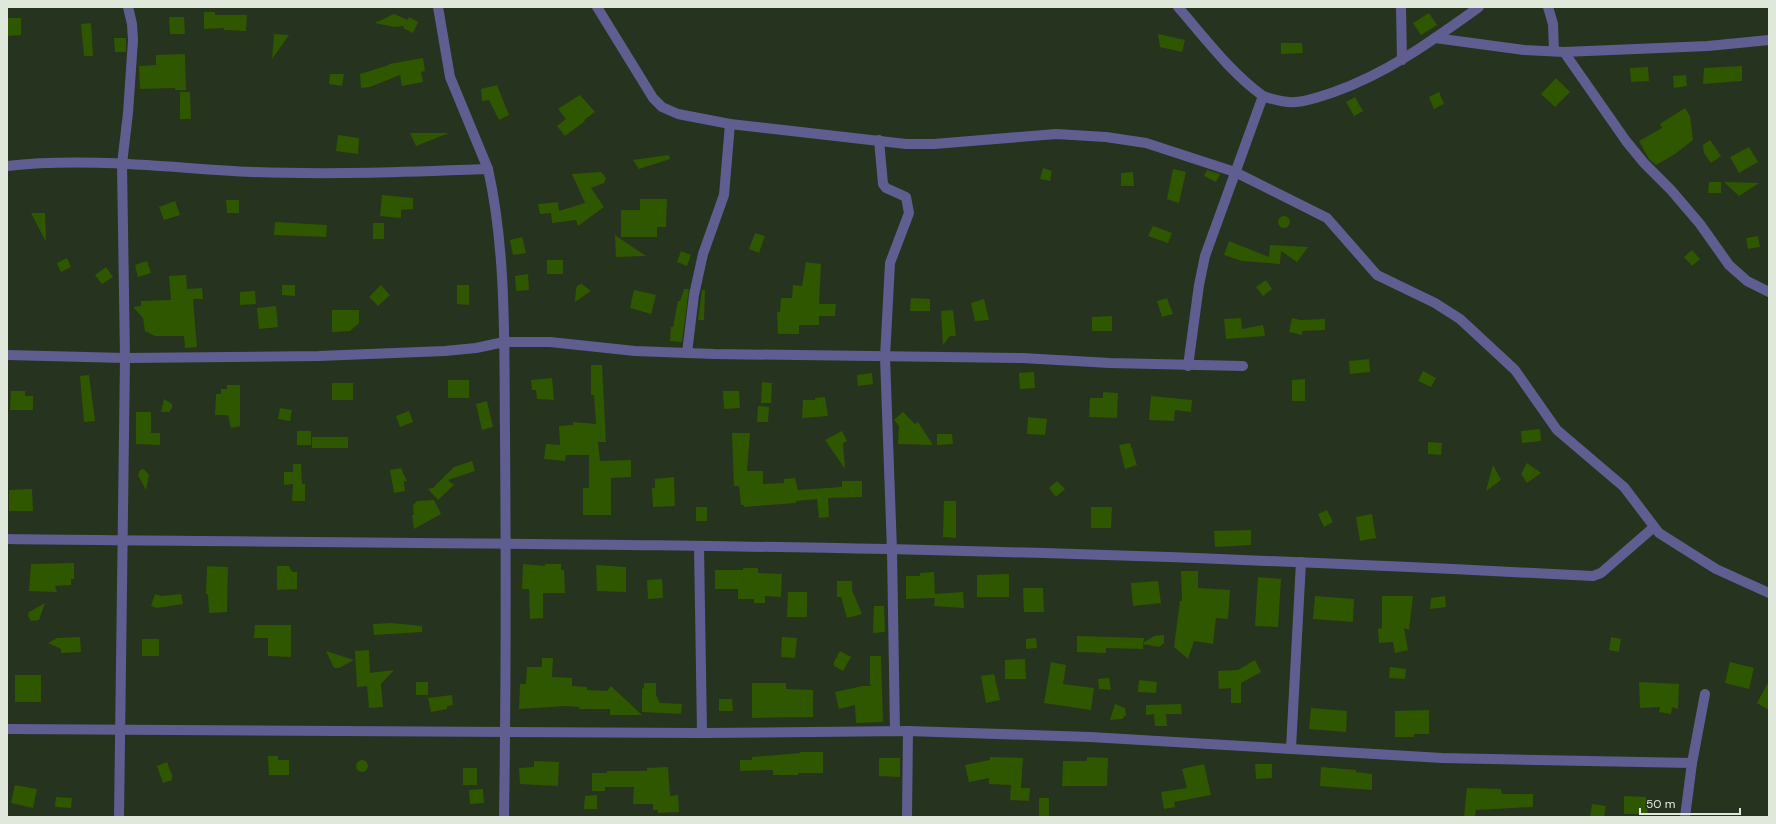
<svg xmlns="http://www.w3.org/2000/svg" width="1776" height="824" font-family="'DM Sans',sans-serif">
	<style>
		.building { fill: #2f5700 }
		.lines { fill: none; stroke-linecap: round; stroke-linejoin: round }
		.minor { stroke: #605e91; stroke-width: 10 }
	</style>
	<rect width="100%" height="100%" fill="#26331e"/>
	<!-- building -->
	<g class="building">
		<path d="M204,12H215V15H247L246,31L224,30V28L204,29Z"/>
		<path d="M1429,13L1437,25L1421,35L1413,23Z"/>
		<path d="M394,14L408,20L409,17L418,22L413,33L403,28L404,26L394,27L375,23Z"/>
		<path d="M169,17H184L185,34H170Z"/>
		<path d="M7,18H21V35L7,36Z"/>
		<path d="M91,23L93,56H84L81,24Z"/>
		<path d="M274,34L289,35L272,59Z"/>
		<path d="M1158,34L1185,40L1182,52L1160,47Z"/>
		<path d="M114,38H126V52H115Z"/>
		<path d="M1281,43H1302L1303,53L1281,54Z"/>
		<path d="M185,54L186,90H175V88L140,89L139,66L156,65V55Z"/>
		<path d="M423,58L425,71L421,72L423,82L402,86L400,75L370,87L361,88L360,74L389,65V64Z"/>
		<path d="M1742,66V81L1703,84L1704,68Z"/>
		<path d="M1648,67L1649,81L1631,82L1630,68Z"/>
		<path d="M330,74H344L342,86L329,84Z"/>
		<path d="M1686,75L1687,86L1674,88L1673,76Z"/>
		<path d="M1556,78L1570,92L1555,107L1541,94Z"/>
		<path d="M497,85L509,115L499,120L489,100L482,101L481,89Z"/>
		<path d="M180,92H190L191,119H180Z"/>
		<path d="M1439,92L1444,104L1434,109L1429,97Z"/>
		<path d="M580,95L595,112L584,120L585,121L565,136L557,126L566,119L558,109Z"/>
		<path d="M1355,97L1363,111L1354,116L1346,102Z"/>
		<path d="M1685,108L1690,116L1693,140L1675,154L1656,165L1649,159L1639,141L1662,128L1660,124Z"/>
		<path d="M410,133H449L416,146Z"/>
		<path d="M338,135L359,138L358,154L336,151Z"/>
		<path d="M1710,140L1721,156L1711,163L1704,153L1703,145Z"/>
		<path d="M1749,147L1758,162L1739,173L1730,157Z"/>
		<path d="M669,155L670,159L639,169L633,160Z"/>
		<path d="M1043,168L1052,171L1050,181L1040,179Z"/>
		<path d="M1173,169L1186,172L1179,203L1167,199Z"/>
		<path d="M1207,170L1220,174L1216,182L1204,176Z"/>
		<path d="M601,172L606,178L604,183L591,188L604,207L578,226L576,220L552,223L551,213L540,214L538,204L558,202L559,211L585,203L572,174Z"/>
		<path d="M1133,172L1134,186H1121V173Z"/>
		<path d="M1709,182H1721V193H1708Z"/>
		<path d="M1724,182L1759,183L1739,196Z"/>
		<path d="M382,195L413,198V209L401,210V218L380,216Z"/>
		<path d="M640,199H667L666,227H657V237H621V210H640Z"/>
		<path d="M226,200H239V213H227Z"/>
		<path d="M175,201L180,215L164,220L159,207Z"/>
		<path d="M31,213H45L46,242Z"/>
		<circle cx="1284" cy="222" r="6"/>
		<path d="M275,222L327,225L326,237L274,235Z"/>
		<rect x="373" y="223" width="11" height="16"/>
		<path d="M1153,226L1172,233L1168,243L1148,236Z"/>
		<path d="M755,233L765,236L759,253L749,249Z"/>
		<path d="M615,235L646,256L616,257Z"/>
		<path d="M1758,236L1760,247L1748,249L1746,238Z"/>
		<path d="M522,237L526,253L513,255L510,240Z"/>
		<path d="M1229,241L1269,257L1270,245L1308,247L1297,262L1281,251L1280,264L1242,261L1224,255Z"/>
		<path d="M1692,250L1700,259L1692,266L1684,257Z"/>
		<path d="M681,251L691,255L687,266L677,262Z"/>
		<path d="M67,258L71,267L61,272L57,263Z"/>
		<rect x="547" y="260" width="16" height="14"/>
		<path d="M147,261L151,273L138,277L135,265Z"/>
		<path d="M806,262L821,264L819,304H836L835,316H819V325H799V334H778L777,312H780L781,298H792L793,285L802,286Z"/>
		<path d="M106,267L113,277L102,284L95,275Z"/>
		<path d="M528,274L529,290L516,291L515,276Z"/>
		<path d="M186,275L187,289L202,288L203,299H193L197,347L185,348L184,336H155L145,331L143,318L133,307L141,306V301L171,300L169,276Z"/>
		<path d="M1266,280L1272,289L1263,296L1256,287Z"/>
		<path d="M582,284L591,291L575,302L576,288L578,285Z"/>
		<path d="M282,285H295V296L282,295Z"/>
		<path d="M381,285L390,295L378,306L369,297Z"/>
		<path d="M457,285H469V305L457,304Z"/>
		<path d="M684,289H689L682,342L670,341L671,327H673L678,301H680Z"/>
		<path d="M634,290L656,295L651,314L630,308Z"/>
		<path d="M702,290H705L704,320H698Z"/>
		<path d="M255,291L256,304L240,305V292Z"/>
		<path d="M911,298L930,299V311H910Z"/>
		<path d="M1167,298L1173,314L1162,317L1157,301Z"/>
		<path d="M984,299L989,320L975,321L971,303Z"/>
		<path d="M276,306L278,327L259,329L257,308Z"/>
		<path d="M332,310H359V323L350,331L332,332Z"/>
		<path d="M953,310L956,336H950L943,345L941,311Z"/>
		<path d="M1112,316V331H1092V317Z"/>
		<path d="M1241,318L1242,329L1263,325L1265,336L1226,339L1224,319Z"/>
		<path d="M1292,318L1301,320L1325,319V330L1302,331V335L1289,332Z"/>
		<path d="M1369,359L1370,372L1350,374L1349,361Z"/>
		<path d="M591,365H602L606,442H598L600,461L631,460V477L611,478V515H583V488H589V455H566L565,461L544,459L546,444L560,445L559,426L573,425V422L596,424L594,395H591Z"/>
		<path d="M1423,371L1436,378L1431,387L1418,381Z"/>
		<path d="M1034,372L1035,388L1020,389L1019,373Z"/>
		<path d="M872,373L873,384L858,386L857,375Z"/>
		<path d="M89,375L95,421L84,422L80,376Z"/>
		<path d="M552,378L554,400L537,399L536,390H532L531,380Z"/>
		<path d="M1305,379V401H1292V380Z"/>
		<rect x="448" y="380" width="21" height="18"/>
		<path d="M762,382L772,383L771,403H761Z"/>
		<rect x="332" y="383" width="21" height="17"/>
		<path d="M227,385H240V426L231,428L228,415H215L216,394H221V389H227Z"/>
		<path d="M11,391H25V396H33V410H10Z"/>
		<path d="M723,391H739L740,408L724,409Z"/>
		<path d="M1103,392L1118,393L1117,418L1089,417L1090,398H1103Z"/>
		<path d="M1151,396L1192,400L1191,412L1175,410L1174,421L1149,420Z"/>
		<path d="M825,397L828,416L802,418L803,400H815V398Z"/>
		<path d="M164,399L172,404V408L169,412H161Z"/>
		<path d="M487,401L493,427L482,430L476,404Z"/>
		<path d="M758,406L769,407L768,422H757Z"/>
		<path d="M280,408L292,410L290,421L278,419Z"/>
		<path d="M409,411L413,422L400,427L396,416Z"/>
		<path d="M136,412H151V433H160V445L136,444Z"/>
		<path d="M903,412L915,424L918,422L933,445L898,444L899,426L894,420Z"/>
		<path d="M1028,417L1047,419L1045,435L1027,434Z"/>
		<path d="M1540,429L1541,441L1522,443L1521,431Z"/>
		<rect x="297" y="431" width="14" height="14"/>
		<path d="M842,431L847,441L843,443L845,469L825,440Z"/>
		<path d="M732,433H750L747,471H763V484L784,483V479L795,478L798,490L842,487V481H862V497L828,498L829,517L819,518L817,499L796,501V503L744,507V505H741L739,486H734Z"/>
		<path d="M937,434H952L953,444L937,445Z"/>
		<rect x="312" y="437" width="36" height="11"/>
		<path d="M1428,442L1442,443L1441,455L1428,454Z"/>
		<path d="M1130,443L1137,465L1125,469L1119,445Z"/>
		<path d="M472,461L475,471L448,480L454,485L438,500L428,489L433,488L454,467Z"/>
		<path d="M1527,463L1541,473L1527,483L1521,474Z"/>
		<path d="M293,464H301L302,484H305V501H292L293,484L284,485V472H293Z"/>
		<path d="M1493,465L1501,480L1486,491Z"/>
		<path d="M401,468L407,481H404L405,491L394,493L390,470Z"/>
		<path d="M144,469L149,475L146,490L138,475L140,470Z"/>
		<path d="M674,477L675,506L653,507L652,488H655V479Z"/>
		<path d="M1057,481L1065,489L1056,497L1049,488Z"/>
		<path d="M32,489L33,511H9V490Z"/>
		<path d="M434,500L441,514L414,529L412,515H414L413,505L417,501Z"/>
		<path d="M944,501H956V538L943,537Z"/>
		<rect x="696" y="507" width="11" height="14"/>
		<path d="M1091,507H1112L1111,528H1091Z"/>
		<path d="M1327,510L1333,522L1324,527L1318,514Z"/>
		<path d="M1372,514L1376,538L1360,541L1356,517Z"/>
		<path d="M1251,530V545L1215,547L1214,531Z"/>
		<path d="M74,563V579H71V585L55,586L57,592L29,591L31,564Z"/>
		<path d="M523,564L545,566V564H561V570H564L565,593H543V618L530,619L529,589H522Z"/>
		<path d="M596,565L626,567V592L597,591Z"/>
		<path d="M207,566L228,567L227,612L209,613L208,594H206Z"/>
		<path d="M277,566H289L292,572H297V589L277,590Z"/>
		<path d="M743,568H758V573L782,574L781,597L765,596V603H754V599H738V589H715V570H743Z"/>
		<path d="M1181,571H1198V588L1230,590L1228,619L1216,618L1213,644L1194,641L1188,659L1174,647L1180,601H1182Z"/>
		<path d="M934,572L935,594L963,592L964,608L934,606L935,598L906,599V576H920V573Z"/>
		<path d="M1009,574V597H977V575Z"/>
		<path d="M1258,577L1281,579L1278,627L1255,626Z"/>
		<path d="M662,579L663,598L648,599L647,580Z"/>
		<path d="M837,581H852V590L862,614L847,618L841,597H837Z"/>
		<path d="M1158,581L1161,603L1133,606L1131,583Z"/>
		<path d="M1023,588H1043L1044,612H1024Z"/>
		<path d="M788,592H807V617H787Z"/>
		<path d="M155,594L162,596L181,594L183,604L157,608L151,606Z"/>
		<path d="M1315,596L1354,599L1353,622L1313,619Z"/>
		<path d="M1382,596H1413L1409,630L1404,628L1408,650L1395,653L1393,642L1379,643L1378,629L1382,628Z"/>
		<path d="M1445,596L1446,607L1430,609L1431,598Z"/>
		<path d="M45,603L39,620L31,621L28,616L29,612Z"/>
		<path d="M874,606H884L885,632L873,633Z"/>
		<path d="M391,623L422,626V632L374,635L373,624Z"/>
		<path d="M255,625H291V657L268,656V638H254Z"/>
		<path d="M1164,635V643L1159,647L1143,644V649L1106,648V653L1077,652V636L1144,638L1143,643L1154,636Z"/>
		<path d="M80,637L81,652L61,653V649L48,643L57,638Z"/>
		<path d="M782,637L797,638L795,658L781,657Z"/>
		<path d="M1611,637L1621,639L1619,652L1609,650Z"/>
		<path d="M1036,638L1037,648L1026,649V639Z"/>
		<rect x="142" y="639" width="17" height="17"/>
		<path d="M369,650L370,673L394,670L381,684L383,707L369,708L367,686L357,687L355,651Z"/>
		<path d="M326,651L354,660L339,668H334Z"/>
		<path d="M840,651L851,657L843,671L834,666V662Z"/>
		<path d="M870,656H881L883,722L856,723L855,705L839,709L835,692L863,686H872L870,685Z"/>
		<path d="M542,658H553L552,677L572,678V686L587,687V690L607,691L611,686L642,715H610V709H579V707L566,706L519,709L520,684H526L527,667H542Z"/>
		<path d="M1025,659L1026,679H1005V660Z"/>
		<path d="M1255,660L1261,672L1241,683V703H1231V688L1219,689L1218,671L1238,670Z"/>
		<path d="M1051,662L1066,665L1063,684L1094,688L1091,710L1044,703Z"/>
		<path d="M1730,662L1754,668L1749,689L1725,683Z"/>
		<path d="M1390,667L1406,669L1405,679L1389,678Z"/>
		<path d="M994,674L1000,700L986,703L981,676Z"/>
		<rect x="15" y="675" width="26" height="27"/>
		<path d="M1109,678L1111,690L1099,689L1098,679Z"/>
		<path d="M1139,680L1157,682L1156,693L1138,692Z"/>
		<path d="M1769,681V710L1757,703Z"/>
		<rect x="416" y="682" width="12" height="13"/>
		<path d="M1639,682L1679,684L1678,709L1672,707L1671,714L1659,712L1660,707L1640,708Z"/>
		<path d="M644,683H656V695L660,703L682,704L681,714L642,712V689L644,688Z"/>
		<path d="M752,683H786V689L813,690V717L752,718Z"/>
		<path d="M452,695L453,705L447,706V709L431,712L428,698Z"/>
		<path d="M719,699H732L733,711H719Z"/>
		<path d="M1115,704L1125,708L1126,715L1122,719L1110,720Z"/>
		<path d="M1181,704L1182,714H1166L1167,726H1155L1154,714L1146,715V705Z"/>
		<path d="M1311,708L1347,711L1346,732L1309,729Z"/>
		<path d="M1429,710V734H1414V737H1395V711Z"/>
		<path d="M800,752H823V773H798V775H773V770L740,771V760H752V757L800,753Z"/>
		<path d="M268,756H278V760H289V775H269Z"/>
		<path d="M990,757L1023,758L1021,788H1030L1029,801L1010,800L1011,785L989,784V778L969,782L965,765L990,760Z"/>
		<path d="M1087,757L1108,758L1107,786H1062L1063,761H1087Z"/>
		<path d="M879,758H900V777L879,776Z"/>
		<circle cx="362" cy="766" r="6"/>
		<path d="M534,761L559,762L558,786L520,784L519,768L534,767Z"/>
		<path d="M167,762L172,775V780L163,783L157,766Z"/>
		<path d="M1204,764L1211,795L1174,802L1175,807L1164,809L1161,792L1187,788L1182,769Z"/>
		<path d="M1255,764H1272V778L1256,779Z"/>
		<path d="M668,767L670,796L678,795L679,812L658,813V810H653V804H633L634,787H605V791H592V773H607V771H647V768Z"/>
		<path d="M1321,767L1356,770V772L1372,774V790L1320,786Z"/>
		<rect x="463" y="768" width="14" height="17"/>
		<path d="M15,785L37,789L33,808L11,803Z"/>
		<path d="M1467,788L1501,789L1502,794H1533V807L1476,810L1475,817H1464Z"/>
		<path d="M483,789L484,803L470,804L469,790Z"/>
		<path d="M597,795V809H584L585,796Z"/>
		<path d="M1624,796L1646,797L1648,814H1624Z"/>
		<path d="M56,797L72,798L71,808L55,807Z"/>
		<rect x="1039" y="798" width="10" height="19"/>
		<path d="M1592,804L1606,806L1604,817H1590Z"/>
	</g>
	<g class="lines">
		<!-- minor -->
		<g class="minor">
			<path d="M438,7L450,77L488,169"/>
			<path d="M597,7L653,98L662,107L678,114L730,124L906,144H934L1056,134L1106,137L1146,143L1235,172L1327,218L1377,275L1435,303L1460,319L1515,370L1557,430L1624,487L1659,533L1716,569L1769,593"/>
			<path d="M1178,7C1205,38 1230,72 1263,96L1205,256L1199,285L1188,366"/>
			<path d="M1401,7L1402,60"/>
			<path d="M1548,7L1553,24L1554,51"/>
			<path d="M1435,38L1524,50L1564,52L1708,46L1769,40"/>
			<path d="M1564,52L1626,141L1644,163L1671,190L1700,224L1729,265L1747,281L1769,292"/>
			<path d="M1263,96C1274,100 1285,103 1296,102C1309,101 1322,96 1334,92C1388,73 1433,40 1479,7"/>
			<path d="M879,140L883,184L886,188L906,197L909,213L890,263L885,357L892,551L895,731"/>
			<path d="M7,166C88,157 170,168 252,172C331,175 409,172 488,169C507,253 504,350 505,436C506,563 506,690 504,817"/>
			<path d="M687,353L694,295L703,254L724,195L730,124"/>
			<path d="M7,355L125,358L319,356L445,351L476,348L504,342H550L635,351L714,354L1022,358L1110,363L1243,366"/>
			<path d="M7,539C339,543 671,543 1003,552C1200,557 1396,566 1593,576L1601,573L1654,527"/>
			<path d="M699,546L702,733"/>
			<path d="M7,729L702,733L908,731L1090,737L1442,758L1692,763L1685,817"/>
			<path d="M1291,748L1301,562"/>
			<path d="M1692,763L1705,694"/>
			<path d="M119,817L125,358L122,164L128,113L133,40L132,24L128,7"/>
			<path d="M907,817L908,731"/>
		</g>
	</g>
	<!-- border -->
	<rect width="1776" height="824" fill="none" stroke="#e0e8db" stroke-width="16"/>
	<!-- scale -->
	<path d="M1640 808v6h100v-6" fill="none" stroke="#e0e8db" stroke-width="2"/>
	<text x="1646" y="808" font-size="12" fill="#e0e8db" stroke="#26331e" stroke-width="3" paint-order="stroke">50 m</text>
</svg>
